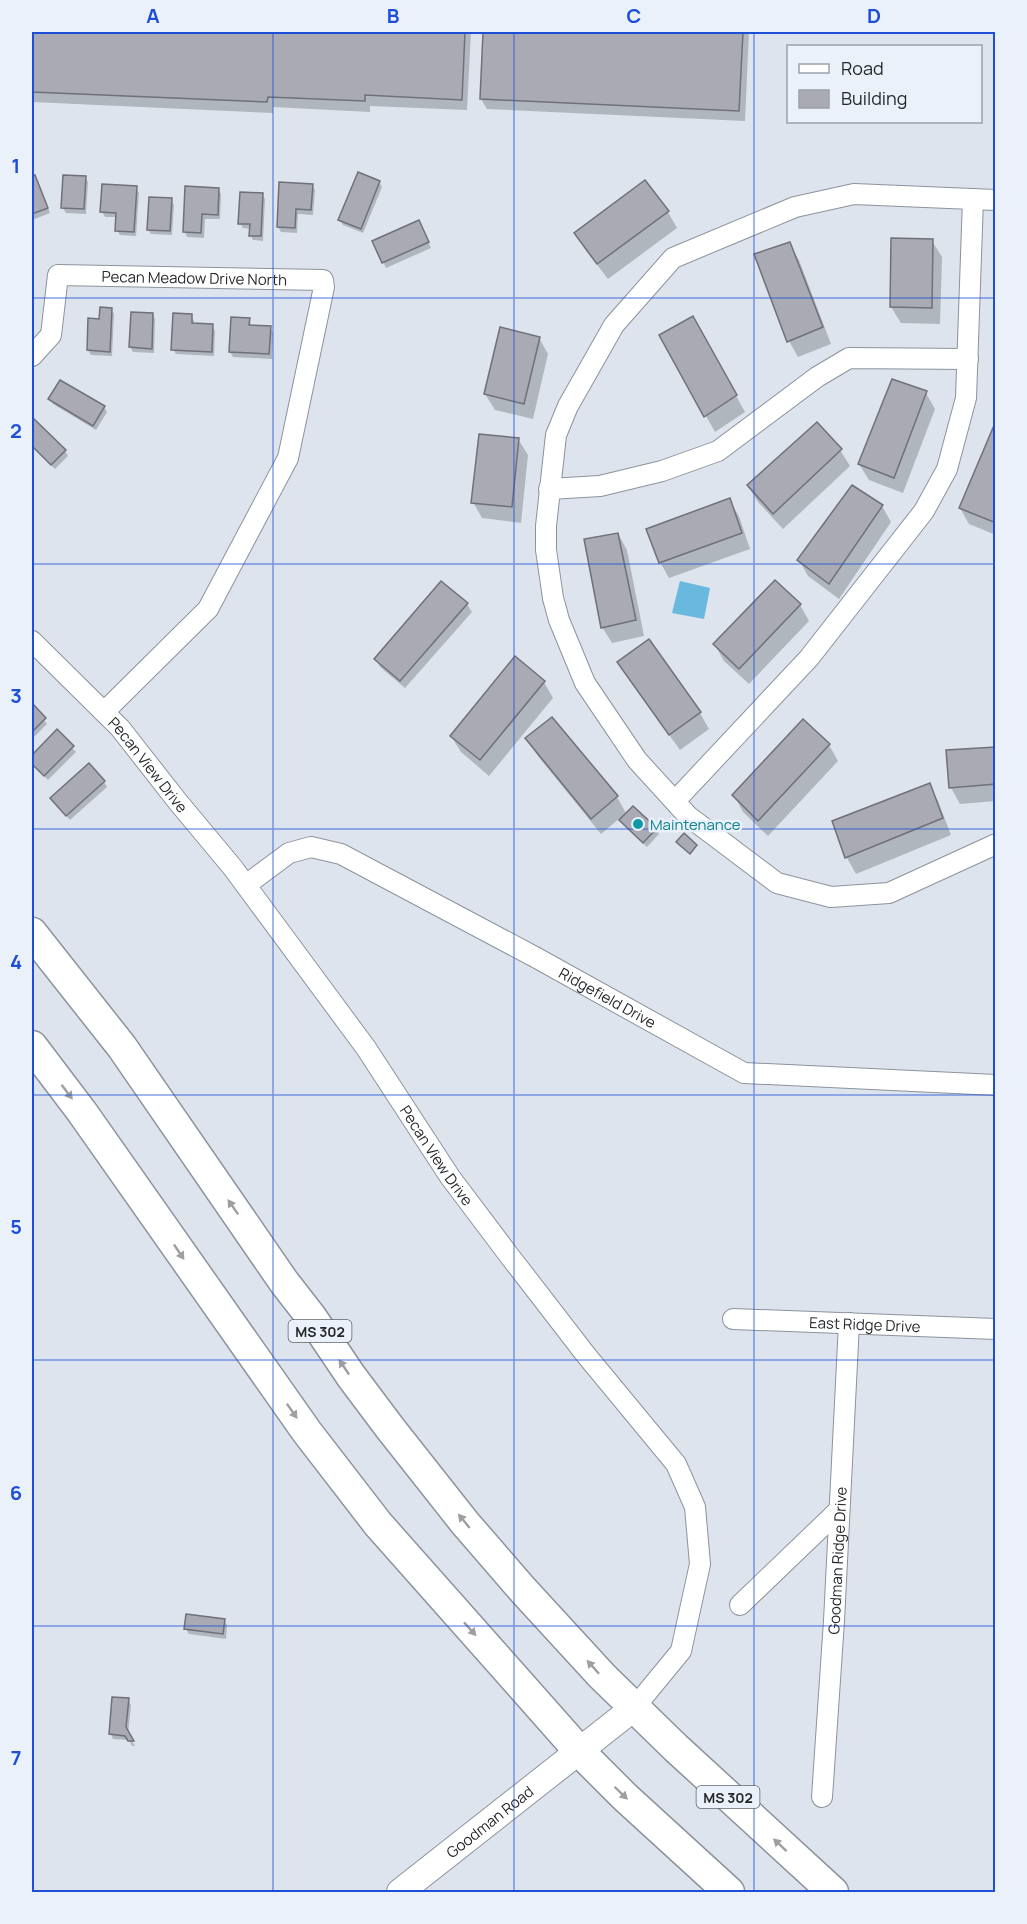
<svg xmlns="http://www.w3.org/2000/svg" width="1027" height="1924" font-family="Manrope,sans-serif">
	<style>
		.water { fill: #69b9df }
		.shadow { fill: #0003 }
		.building { fill: #aaaab4; stroke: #707079; stroke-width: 1.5 }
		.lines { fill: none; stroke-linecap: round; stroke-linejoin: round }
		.minor-casing { stroke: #8c939b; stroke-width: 22 }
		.major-casing { stroke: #8c939b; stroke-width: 28 }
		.highway-casing { stroke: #8c939b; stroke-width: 33 }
		.minor { stroke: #fff; stroke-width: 20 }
		.major { stroke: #fff; stroke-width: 26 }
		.highway { stroke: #fff; stroke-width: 30 }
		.oneway { fill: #9d9fa0 }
		.grid { fill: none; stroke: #1d4ed8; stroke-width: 1.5; stroke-opacity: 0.55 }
		.culture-dot { fill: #0f9aa8; stroke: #eaf1fa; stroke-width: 2 }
		.labels { text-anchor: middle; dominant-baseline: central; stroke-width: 5; stroke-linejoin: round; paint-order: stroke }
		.shield { fill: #eaf1fa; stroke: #61656a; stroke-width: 1.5 }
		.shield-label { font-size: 14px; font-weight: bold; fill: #26292c }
		.street-label { font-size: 15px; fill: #26292c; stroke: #eaf1fa }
		.culture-label { font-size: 15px; fill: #0d838f; stroke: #eaf1fa; text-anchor: start }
		.neatline { fill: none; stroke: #1d4ed8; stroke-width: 2 }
		.grid-label { font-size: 20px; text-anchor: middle; font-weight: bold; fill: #1d4ed8 }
	</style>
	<rect width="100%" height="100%" fill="#dde4ed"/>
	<!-- water -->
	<path class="water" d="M680,581L710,588L704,619L672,613Z"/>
	<!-- shadow -->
	<g class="shadow">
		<path d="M32,32H471L467,110L370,106V112L273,107V113L32,102Z"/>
		<path d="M484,32H749L745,121L487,109L481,99Z"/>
		<path d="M34,177L50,213L32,220V178Z"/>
		<path d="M85,177L88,182L86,214L66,213L63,208Z"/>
		<path d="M379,182L382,187L363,233L343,225L340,220Z"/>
		<path d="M645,182L668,212L677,228L608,279L585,249L576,233Z"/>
		<path d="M280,184L312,185L315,190L313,215L298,214L297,233L281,232L278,227Z"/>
		<path d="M136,188L139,193L136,236L120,235L117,230V217H105L102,212Z"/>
		<path d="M218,189L221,194L220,219H205L204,238L187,237L185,232Z"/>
		<path d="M262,194L265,199L263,241L253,240L250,235L251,229L243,228L240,223Z"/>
		<path d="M171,200L174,205L172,235L151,234L148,229Z"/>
		<path d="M421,227L431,248L386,268L374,242Z"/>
		<path d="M932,241L942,257L940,324L901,323L891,307Z"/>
		<path d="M789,244L799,260L831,344L798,357L789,341Z"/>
		<path d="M111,309L114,314L112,356L91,355L88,350L101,320Z"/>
		<path d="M153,314L155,319L154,353L133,352L130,347Z"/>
		<path d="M191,316L194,321V325L212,326L215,331L214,356L176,354L173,349Z"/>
		<path d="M693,318L745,412L715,432L661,335Z"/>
		<path d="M249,320L252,327L270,328L273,333L272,359L233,357L230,352Z"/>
		<path d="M539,338L548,354L533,419L495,410L485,394Z"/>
		<path d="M926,393L935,409L903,493L869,480L859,464Z"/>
		<path d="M50,399L104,407L107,412L96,430L53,404Z"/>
		<path d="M32,419L65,451L68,456L55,469L32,447Z"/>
		<path d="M996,427V535L969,524L960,508Z"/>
		<path d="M518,439L528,455L521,523L482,518L473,502Z"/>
		<path d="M840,450L850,466L783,529L758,502L748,486Z"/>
		<path d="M729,500L739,516L750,549L669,578L660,562Z"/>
		<path d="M882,506L891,522L839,599L808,576L799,560Z"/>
		<path d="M618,534L627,550L644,636L612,643L602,627Z"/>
		<path d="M467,604L472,612L405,688L380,667L376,659Z"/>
		<path d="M800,605L809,621L749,684L724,661L715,645Z"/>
		<path d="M648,641L700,713L709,729L680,750L628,678L619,663Z"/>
		<path d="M544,682L553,698L489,776L461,752L451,736Z"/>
		<path d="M32,705L47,724L32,739Z"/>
		<path d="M552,719L617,797L627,815L656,829L659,834L647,847L624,825L620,818L601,834L537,755L527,739Z"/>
		<path d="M803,721L829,745L838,761L768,836L743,812L734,795Z"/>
		<path d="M57,732L76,752L48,780L32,764V757Z"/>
		<path d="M996,748V801L960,804L951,788Z"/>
		<path d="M104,782L107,787L70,820L52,799Z"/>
		<path d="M929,785L938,801L951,835L856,874L847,858L834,822Z"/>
		<path d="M224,1620L227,1625L226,1639L189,1634L186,1629Z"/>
		<path d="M128,1700L131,1705L128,1734L135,1746H132L129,1740L113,1739L111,1734Z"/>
	</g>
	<!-- building -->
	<g class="building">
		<path d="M32,32H465L462,100L365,95V101L268,97L267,102L32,92Z"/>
		<path d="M483,32H743L739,111L480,99Z"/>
		<path d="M358,172L380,181L361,229L338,220Z"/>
		<path d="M35,175L48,208L32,214V177Z"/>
		<path d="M63,175L86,176L84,209L61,208Z"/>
		<path d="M645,180L669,211L597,264L574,233Z"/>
		<path d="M279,182L313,184L311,210L296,209L295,228L277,227Z"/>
		<path d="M102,184L137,186L134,232L115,231L116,213L100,212Z"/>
		<path d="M185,186L219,188L218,215L202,214L201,233L183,232Z"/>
		<path d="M240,192L263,193L261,236H249L250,224H238Z"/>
		<path d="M149,197L172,198L170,231L147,230Z"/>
		<path d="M419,220L429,242L382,263L372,241Z"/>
		<path d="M891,238L933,239L932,308L890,307Z"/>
		<path d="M790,242L823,327L787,342L754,254Z"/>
		<path d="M100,307L112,308L110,352L87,350L88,318L99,319Z"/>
		<path d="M131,312L153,313L152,349L129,347Z"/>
		<path d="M173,313L192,314V323L213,324L212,352L171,350Z"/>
		<path d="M693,316L737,395L704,417L659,335Z"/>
		<path d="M231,317L250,318L249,325L271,326L269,354L229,352Z"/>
		<path d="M500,327L540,337L524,404L484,394Z"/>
		<path d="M892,379L927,391L894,478L858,464Z"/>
		<path d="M60,380L105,406L93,426L48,399Z"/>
		<path d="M32,417L66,450L51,465L32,446Z"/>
		<path d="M817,422L842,449L773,514L747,485Z"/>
		<path d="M995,423H996V523L959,508Z"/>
		<path d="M479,434L519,438L512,507L471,503Z"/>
		<path d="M852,485L883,505L829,584L797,560Z"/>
		<path d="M730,498L742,533L659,563L646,529Z"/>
		<path d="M618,533L636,620L601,628L584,539Z"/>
		<path d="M775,580L801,604L739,669L713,644Z"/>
		<path d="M441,581L468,603L400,681L374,659Z"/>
		<path d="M649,639L701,712L669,735L617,662Z"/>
		<path d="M515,656L545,681L480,760L450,736Z"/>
		<path d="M32,703L46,718L32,732Z"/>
		<path d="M552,717L618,796L591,819L525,738Z"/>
		<path d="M803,719L830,744L758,821L732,795Z"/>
		<path d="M57,729L74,746L44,776L32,764V755Z"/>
		<path d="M996,747V784L949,788L946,750Z"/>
		<path d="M89,763L105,781L66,816L50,798Z"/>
		<path d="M930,783L943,818L845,858L832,821Z"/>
		<path d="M633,806L657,828L643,843L619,820Z"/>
		<path d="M684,833L697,845L690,854L676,842Z"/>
		<path d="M186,1614L225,1619L223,1634L184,1629Z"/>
		<path d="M112,1697L129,1698L126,1727L134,1741H128L125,1736L109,1734Z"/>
	</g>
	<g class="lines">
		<defs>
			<g id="minor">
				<path d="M996,200L854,194L795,207L673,258L614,325L568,406L556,435L546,526V550L553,598L559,620L585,683L637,760L688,816L777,883L831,897L889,893L996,844"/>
				<path id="s1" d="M32,356L51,335L58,275L323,280L324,287L288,458L208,609L104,712"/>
				<path d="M549,489L600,486L662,471L718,451L817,377L849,358L968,359"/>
				<path id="s2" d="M32,641L120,728L178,802L233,868L366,1048L450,1177L508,1254L586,1355L676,1464L695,1507L700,1564L681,1651L635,1707"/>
				<path d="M675,801L809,658L924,511L947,469L966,398L973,199"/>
				<path id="s3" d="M246,885L289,853L311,847L341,854L535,957L744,1073L996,1085"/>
				<path id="s4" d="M733,1319L996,1329"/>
				<path d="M740,1605L838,1511"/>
				<path id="s5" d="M822,1797L834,1621L849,1323"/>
			</g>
			<g id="major">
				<path id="s6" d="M400,1892L635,1707"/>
			</g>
			<g id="highway">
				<path d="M32,933L122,1047L284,1282L312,1318L351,1376L390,1428L465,1523L523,1590L602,1676L676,1748L833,1892"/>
				<path d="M32,1046L82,1112L307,1432L378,1524L580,1752L625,1797L729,1892"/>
			</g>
		</defs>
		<!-- minor casing -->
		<use href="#minor" class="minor-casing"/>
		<!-- major casing -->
		<use href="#major" class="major-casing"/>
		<!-- highway casing -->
		<use href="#highway" class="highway-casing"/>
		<!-- minor -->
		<use href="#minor" class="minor"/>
		<!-- major -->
		<use href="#major" class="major"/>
		<!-- highway -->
		<use href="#highway" class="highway"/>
	</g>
	<!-- one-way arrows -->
	<defs><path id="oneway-solid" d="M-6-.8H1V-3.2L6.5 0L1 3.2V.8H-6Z" transform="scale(1.5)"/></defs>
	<g class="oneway">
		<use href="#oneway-solid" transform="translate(67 1092) rotate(53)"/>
		<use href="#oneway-solid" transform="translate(233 1207) rotate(-125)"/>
		<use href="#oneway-solid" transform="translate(179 1252) rotate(56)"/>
		<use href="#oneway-solid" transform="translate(344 1367) rotate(-124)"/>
		<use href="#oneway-solid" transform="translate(292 1411) rotate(55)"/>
		<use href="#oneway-solid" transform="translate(464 1521) rotate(-129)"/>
		<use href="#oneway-solid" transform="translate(470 1629) rotate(48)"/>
		<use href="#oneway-solid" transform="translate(593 1667) rotate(-132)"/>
		<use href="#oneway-solid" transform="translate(621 1793) rotate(44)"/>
		<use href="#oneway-solid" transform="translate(780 1845) rotate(-137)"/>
	</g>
	<!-- grid -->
	<path class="grid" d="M273,32V1892M514,32V1892M754,32V1892M32,298H996M32,564H996M32,829H996M32,1095H996M32,1360H996M32,1626H996"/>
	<!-- markers -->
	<circle class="culture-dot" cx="638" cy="824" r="6"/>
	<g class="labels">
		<!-- shield labels -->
		<g class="shield">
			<rect x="288.5" y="1320" width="63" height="22" rx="4.5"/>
			<rect x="696.5" y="1786" width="63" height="22" rx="4.5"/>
		</g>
		<g class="shield-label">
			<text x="320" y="1331">MS 302</text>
			<text x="728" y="1797">MS 302</text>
		</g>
		<!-- street labels -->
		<g class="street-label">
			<text stroke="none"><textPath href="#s1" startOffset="225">Pecan Meadow Drive North</textPath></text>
			<text stroke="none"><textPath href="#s2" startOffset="170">Pecan View Drive</textPath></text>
			<text stroke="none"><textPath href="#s3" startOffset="410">Ridgefield Drive</textPath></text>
			<text stroke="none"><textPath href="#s2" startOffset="656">Pecan View Drive</textPath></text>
			<text stroke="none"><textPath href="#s4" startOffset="132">East Ridge Drive</textPath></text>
			<text stroke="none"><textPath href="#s5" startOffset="237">Goodman Ridge Drive</textPath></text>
			<text stroke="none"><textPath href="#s6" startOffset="114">Goodman Road</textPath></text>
		</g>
		<!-- culture labels -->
		<g class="culture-label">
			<text x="650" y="824">Maintenance</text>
		</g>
	</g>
	<!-- border -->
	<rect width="1027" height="1924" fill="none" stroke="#eaf1fa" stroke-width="66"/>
	<!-- legend -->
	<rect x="787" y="45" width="195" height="78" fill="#eaf1fa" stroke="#9ca1a8" stroke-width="1.5"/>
	<rect x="799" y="64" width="30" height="9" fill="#ffffff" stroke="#9ca1a8" stroke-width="1.5"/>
	<text x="841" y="75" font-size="18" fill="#26292c">Road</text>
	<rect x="799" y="90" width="30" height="18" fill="#aaaab4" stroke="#9ca1a8" stroke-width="1.5"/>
	<text x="841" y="105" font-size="18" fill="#26292c">Building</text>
	<rect x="33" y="33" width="961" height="1858" class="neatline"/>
	<g class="grid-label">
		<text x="153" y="23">A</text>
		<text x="393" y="23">B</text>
		<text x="634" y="23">C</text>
		<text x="874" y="23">D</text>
		<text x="16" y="173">1</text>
		<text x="16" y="438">2</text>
		<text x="16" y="703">3</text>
		<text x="16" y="969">4</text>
		<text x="16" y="1234">5</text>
		<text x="16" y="1500">6</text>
		<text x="16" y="1765">7</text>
	</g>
</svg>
